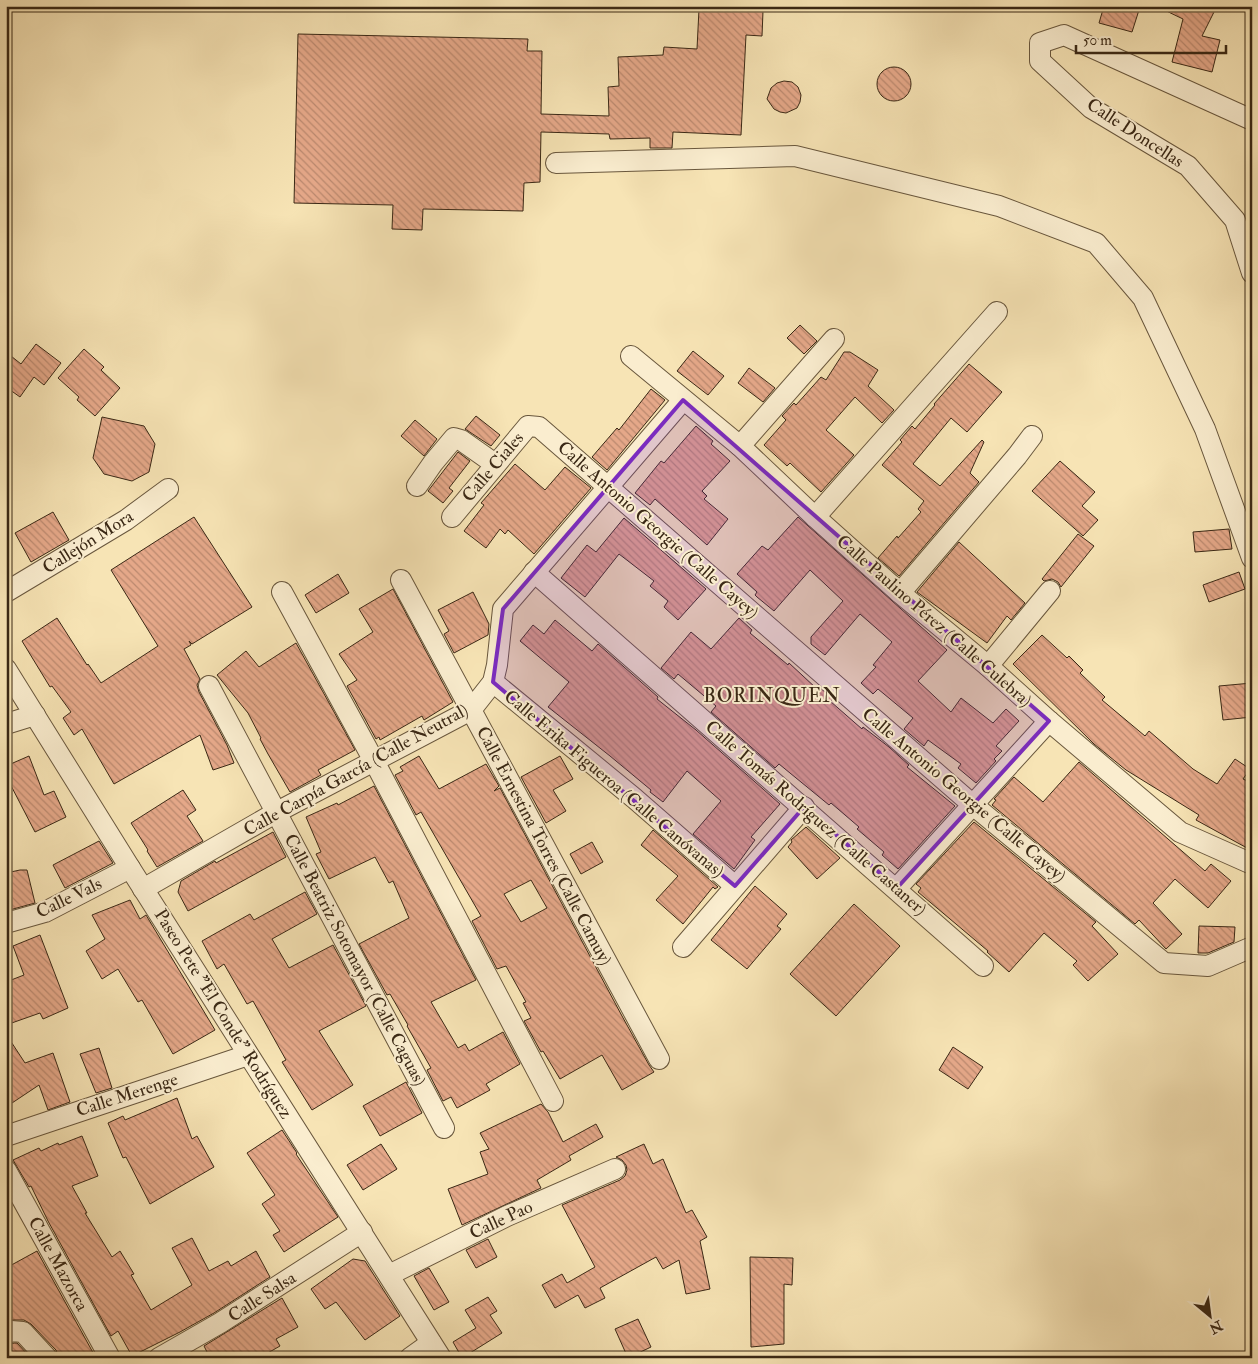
<svg xmlns="http://www.w3.org/2000/svg" width="1258" height="1364" font-family="'IM FELL Double Pica',serif">
	<style>
		.building { fill: url(#building-back-hatch); stroke: #3a2815; fill-rule: evenodd }
		.lines { fill: none; stroke-linecap: round; stroke-linejoin: round }
		.minor-casing { stroke: #69573d; stroke-width: 22 }
		.minor { stroke: #faedcf; stroke-width: 20 }
		.marked { fill: #7b2cbf; fill-opacity: 0.2; stroke: #7b2cbf; stroke-width: 4; stroke-linejoin: round }
		.labels { text-anchor: middle; dominant-baseline: central; stroke-width: 4; stroke-linejoin: round; paint-order: stroke }
		.street-label { font-size: 18px; fill: #3a2815; stroke: #faedcf }
		.neighbourhood-label { font-size: 19px; letter-spacing: 1px; fill: #3a2815; stroke: #faedcf }
	</style>
	<defs>
		<pattern id="building-back-hatch" width="6" height="6" patternUnits="userSpaceOnUse" patternTransform="scale(1.25)"><rect width="6" height="6" fill="#e5a889"/><path d="M-1 5l2 2M0 0l6 6M5-1l2 2" fill="none" stroke="#bb896f"/></pattern>
	</defs>
	<rect width="100%" height="100%" fill="#f7e4b5"/>
	<filter id="stains"><feTurbulence type="fractalNoise" baseFrequency=".004" numOctaves="4"/><feColorMatrix values="0 0 0 0 .2 0 0 0 0 .09 0 0 0 0 .02 0 0 0 .5 -.17"/></filter>
	<radialGradient id="worn" r=".72"><stop offset=".6" stop-color="#630" stop-opacity="0"/><stop offset="1" stop-color="#630" stop-opacity=".3"/></radialGradient>
	<!-- building -->
	<g class="building">
		<path d="M1104,6H1127L1139,10L1132,32L1099,23Z"/>
		<path d="M1156,6H1217L1202,36L1220,40L1212,72L1172,62L1183,19Z"/>
		<path d="M699,9L763,11L762,36L746,35L741,135L673,132L672,148H650V138L610,139L609,134L541,132L540,182L524,183L523,211L423,209L422,230L392,229L393,205L294,203L298,34L528,39L527,51H542L541,114L609,116L608,87L619,86L618,57L663,55L664,47L697,49Z"/>
		<circle cx="894" cy="84" r="17"/>
		<path d="M784,81L792,82L798,87L801,95L800,102L797,108L786,113L780,112L774,109L767,99L771,88L777,83Z"/>
		<path d="M800,325L817,341L804,354L787,338Z"/>
		<path d="M36,344L61,363L44,385L34,377L20,397L6,387V352L21,364Z"/>
		<path d="M84,349L104,367L101,370L120,388L95,416L77,400L79,397L58,378Z"/>
		<path d="M693,351L724,376L708,395L677,371Z"/>
		<path d="M844,352H850L878,370L868,386L894,410L882,423L855,397L826,430L854,455L821,492L790,463L787,466L764,445L786,420L782,416L794,403L796,405L821,377L826,380Z"/>
		<path d="M969,364L1002,392L967,432L951,418L913,464L940,486L982,440L984,442L970,473L979,482L899,576L878,558L897,536L898,538L921,512L918,509L924,501L882,465L902,442L900,440L912,426L915,429L935,405L934,404Z"/>
		<path d="M749,368L775,388L763,402L738,383Z"/>
		<path d="M651,389L665,400L607,470L592,457L617,428L619,430Z"/>
		<path d="M476,416L500,435L491,446L465,429Z"/>
		<path d="M102,417L144,426L155,444L149,472L132,481L104,474L93,458Z"/>
		<path d="M415,420L437,439L424,456L401,436Z"/>
		<path d="M696,426L713,441L711,444L730,461L702,491L707,496L704,499L728,519L707,545L655,499L650,505L635,493L661,461L664,463Z"/>
		<path d="M458,452L470,461L449,488L453,491L443,503L428,491Z"/>
		<path d="M1060,461L1095,492L1082,506L1098,520L1083,536L1032,491Z"/>
		<path d="M515,464L545,490L565,467L591,488L534,554L508,530L505,534L500,529L486,548L464,531L484,505L481,503Z"/>
		<path d="M53,512L69,540L31,562L15,533Z"/>
		<path d="M194,517L252,607L192,644L189,641L191,645L184,649L200,679L197,685L199,692L227,745L234,763L213,770L200,735L114,784L82,729L74,735L63,718L71,712L52,686L50,687L22,641L57,618L87,665L88,664L101,683L158,646L111,570Z"/>
		<path d="M798,517L947,650L918,681L951,712L961,698L993,723L1006,709L1019,721L996,746L1002,751L994,759L996,761L976,783L958,768L961,764L928,740L924,746L904,729L913,718L878,689L873,694L861,683L876,667L873,665L892,642L860,614L825,655L811,644V637L843,601L810,570L774,611L757,597L755,595L757,592L737,574L762,546L768,550Z"/>
		<path d="M624,518L706,589L678,620L664,607L668,601L650,586L654,581L619,554L585,597L561,578L587,545L596,552Z"/>
		<path d="M1229,529L1232,549L1195,552L1193,532Z"/>
		<path d="M1078,534L1094,546L1061,587L1058,582L1052,579L1044,581L1042,579Z"/>
		<path d="M959,542L1025,603L1011,620L1007,616L987,643L917,592Z"/>
		<path d="M1239,572L1245,589L1209,602L1203,585Z"/>
		<path d="M338,574L349,593L316,613L305,595Z"/>
		<path d="M393,589L453,702L424,720L422,716L380,740L379,737L376,739L347,686L357,680L339,654L373,632L359,609Z"/>
		<path d="M473,592L489,624L488,635L454,653L444,634L449,631L438,610Z"/>
		<path d="M739,618L752,630L750,633L788,665L789,663L816,688L818,686L833,699L830,701L862,729L863,727L889,747L909,765L907,767L955,806L898,869L882,855L884,852L857,829L859,827L831,803L829,805L779,764L775,768L711,712L716,706L678,674L674,679L661,668L691,632L711,649Z"/>
		<path d="M555,620L592,651L598,644L658,697L657,699L696,730L780,804L751,837L755,840L734,869L693,834L721,801L687,771L663,802L650,792L651,790L610,756L548,707L569,682L520,641L533,625L544,634Z"/>
		<path d="M1042,635L1067,658L1069,656L1083,670L1080,673L1105,697L1102,700L1145,736L1149,731L1193,769L1217,784L1235,759L1250,769L1243,779L1252,783V839L1247,848L1196,820L1199,815L1126,770L1094,744L1013,664Z"/>
		<path d="M296,643L355,750L318,770L321,775L290,792L268,754L260,739L261,738L248,713L217,675L246,651L259,667Z"/>
		<path d="M1252,683V717L1223,720L1219,686Z"/>
		<path d="M29,756L44,795L54,791L66,817L35,832L6,776V766Z"/>
		<path d="M419,756L439,789L486,764L499,786L494,791L500,788L622,1016L649,1065L654,1072L622,1090L602,1055L560,1079L543,1051L541,1052L524,1021L531,1018L523,1003L526,1002L506,966L497,969L472,921L481,916L421,812L416,815L395,775L403,771L400,767ZM531,880L547,908L521,922L504,894Z"/>
		<path d="M560,756L573,779L553,790L566,811L546,823L521,777Z"/>
		<path d="M1079,762L1205,871L1211,864L1231,881L1208,908L1175,879L1153,903L1182,934L1166,949L1139,920L1135,924L992,805L996,800L994,799L1014,777L1043,802Z"/>
		<path d="M374,786L476,980L431,1002L458,1048L465,1044L469,1051L503,1032L520,1064L486,1084L490,1090L457,1108L451,1097L443,1101L427,1070L431,1068L407,1026L408,1025L390,994L387,995L359,944L409,918L393,881L389,883L375,857L329,879L316,854L321,852L306,817L337,803L338,805Z"/>
		<path d="M183,790L196,810L187,816L203,841L157,867L147,851L148,850L131,823Z"/>
		<path d="M974,822L1096,922L1092,926L1118,954L1088,981L1073,965L1077,961L1044,933L1009,972L987,952L988,951L918,892L921,888L916,884Z"/>
		<path d="M806,827L840,858L817,879L788,847L792,842L791,840Z"/>
		<path d="M653,830L718,887L715,889L713,887L683,924L656,900L678,876L641,845Z"/>
		<path d="M273,832L286,857L188,911L178,892L181,881L215,861L216,863Z"/>
		<path d="M99,841L113,863L65,888L53,865Z"/>
		<path d="M592,842L603,862L581,874L570,854Z"/>
		<path d="M20,870H27L35,903L6,911V873Z"/>
		<path d="M755,886L787,914L777,926L781,929L747,969L711,940Z"/>
		<path d="M305,892L317,914L272,939L289,968L333,945L366,1006L319,1031L353,1085L312,1110L282,1062L286,1060L253,1001L247,1004L224,964L217,969L202,941L250,914L254,920Z"/>
		<path d="M130,900L140,919L146,915L215,1030L173,1054L142,1000L138,1002L118,969L102,979L86,951L105,939L92,915Z"/>
		<path d="M854,904L900,946L836,1016L790,974Z"/>
		<path d="M1199,926L1235,927L1234,942L1208,953H1198Z"/>
		<path d="M40,935L68,1008L43,1019L40,1013L6,1025V982L24,975L13,946Z"/>
		<path d="M6,1034L25,1063L53,1053L70,1102L48,1110L39,1085L6,1107Z"/>
		<path d="M953,1047L983,1067L968,1089L939,1070Z"/>
		<path d="M99,1048L112,1088L96,1093L80,1054Z"/>
		<path d="M406,1082L422,1113L380,1136L363,1106Z"/>
		<path d="M177,1098L192,1139L197,1136L214,1167L150,1204L126,1157L123,1158L108,1123L123,1116L125,1120Z"/>
		<path d="M541,1104L548,1112L563,1142L596,1124L603,1137L569,1156L571,1160L537,1180L541,1188L462,1225L448,1189L488,1174L480,1152L489,1149L480,1133Z"/>
		<path d="M282,1130L297,1153L296,1154L338,1217L284,1252L273,1235L280,1231L262,1204L275,1195L247,1153Z"/>
		<path d="M82,1136L98,1176L72,1186L87,1213H85L112,1257L120,1251L134,1274L131,1275L151,1310L192,1285L172,1248L192,1238L209,1271L228,1261L231,1266L256,1251L270,1277L214,1313L180,1332L132,1356L118,1331L111,1336L48,1221L31,1186L29,1187L13,1160L39,1148L41,1151L58,1143L59,1145Z"/>
		<path d="M381,1144L397,1169L363,1190L347,1165Z"/>
		<path d="M644,1144L653,1164L663,1159L686,1213L692,1210L707,1237L700,1241L710,1289L686,1294L679,1260L663,1269L656,1257L600,1288L605,1298L585,1308L578,1295L555,1308L542,1285L562,1274L567,1283L595,1267L562,1205L620,1180L625,1176L627,1170L626,1165L622,1160L616,1157Z"/>
		<path d="M488,1239L497,1257L476,1268L466,1250Z"/>
		<path d="M37,1251L91,1349L96,1358H59L56,1350L31,1324L24,1320H6V1268Z"/>
		<path d="M750,1257L793,1258L792,1285L784,1284V1344L751,1347Z"/>
		<path d="M353,1259L365,1261L400,1316L365,1340L336,1302L325,1309L311,1289Z"/>
		<path d="M429,1268L449,1302L434,1310L414,1276Z"/>
		<path d="M488,1297L497,1311L490,1315L502,1333L462,1358L453,1342L476,1328L465,1310Z"/>
		<path d="M282,1298L298,1327L276,1339L280,1346L259,1358H210L204,1346Z"/>
		<path d="M638,1319L651,1347L628,1358L615,1329Z"/>
		<path d="M14,1343H17L31,1358H6V1346Z"/>
	</g>
	<g class="lines">
		<defs>
			<g id="minor">
				<path d="M1252,120L1064,35L1040,43V61L1091,108L1188,166L1235,220L1252,273"/>
				<path d="M556,163L795,156L999,206L1096,243L1143,298L1205,429L1252,558"/>
				<path d="M631,356L740,446L815,517L900,593L988,666L1049,721L1180,832L1252,864"/>
				<path d="M740,446L834,339"/>
				<path d="M417,486L433,463L454,438L461,440L495,464"/>
				<path d="M452,517L528,426L539,427L973,805L1164,963L1208,966L1252,947"/>
				<path d="M815,517L997,312"/>
				<path d="M534,572L983,966"/>
				<path d="M401,580L659,1059"/>
				<path d="M6,592L126,520L168,489"/>
				<path d="M282,592L374,761L553,1101"/>
				<path d="M900,593L1017,456L1032,436"/>
				<path d="M988,666L1050,591"/>
				<path d="M6,669L130,868L441,1358"/>
				<path d="M493,682L634,798L735,886"/>
				<path d="M209,686L444,1128"/>
				<path d="M6,724L35,715"/>
				<path d="M897,888L1049,721"/>
				<path d="M143,889L277,812L471,710L493,682L497,665L503,609L683,400"/>
				<path d="M6,923L45,912L130,868"/>
				<path d="M683,947L804,807"/>
				<path d="M6,1136L248,1055"/>
				<path d="M6,1170L110,1358"/>
				<path d="M389,1275L507,1216L615,1169"/>
				<path d="M6,1334L11,1331L23,1332L47,1358"/>
				<path d="M159,1358L220,1323L362,1232"/>
				<path d="M410,1358L431,1343"/>
			</g>
		</defs>
		<!-- minor casing -->
		<use href="#minor" class="minor-casing"/>
		<!-- minor -->
		<use href="#minor" class="minor"/>
	</g>
	<!-- marked area -->
	<path class="marked" d="M683,400L1049,721L897,888L804,807L735,886L493,682L503,609Z"/>
	<g class="labels">
		<!-- street labels -->
		<g class="street-label">
			<text transform="translate(1135 133) rotate(33)">Calle Doncellas</text>
			<text transform="translate(493 467) rotate(-50)">Calle Ciales</text>
			<text transform="translate(658 530) rotate(41)">Calle Antonio Georgie (Calle Cayey)</text>
			<text transform="translate(88 542) rotate(-32)">Callejón Mora</text>
			<text transform="translate(934 621) rotate(41)">Calle Paulino Pérez (Calle Culebra)</text>
			<text transform="translate(356 770) rotate(-29)">Calle Carpía García (Calle Neutral)</text>
			<text transform="translate(614 784) rotate(40)">Calle Erika Figueroa (Calle Canóvanas)</text>
			<text transform="translate(964 795) rotate(40)">Calle Antonio Georgie (Calle Cayey)</text>
			<text transform="translate(816 818) rotate(41)">Calle Tomás Rodríguez (Calle Castaner)</text>
			<text transform="translate(544 846) rotate(62)">Calle Ernestina Torres (Calle Camuy)</text>
			<text transform="translate(69 898) rotate(-26)">Calle Vals</text>
			<text transform="translate(355 960) rotate(62)">Calle Beatriz Sotomayor (Calle Caguas)</text>
			<text transform="translate(223 1014) rotate(58)">Paseo Pete "El Conde" Rodríguez</text>
			<text transform="translate(127 1095) rotate(-18)">Calle Merenge</text>
			<text transform="translate(501 1220) rotate(-25)">Calle Pao</text>
			<text transform="translate(58 1264) rotate(61)">Calle Mazorca</text>
			<text transform="translate(262 1297) rotate(-33)">Calle Salsa</text>
		</g>
		<!-- neighbourhood labels -->
		<g class="neighbourhood-label">
			<text x="772" y="696">BORINQUEN</text>
		</g>
	</g>
	<!-- margin -->
	<rect width="1258" height="1364" fill="none" stroke="#f7e4b5" stroke-width="25"/>
	<rect x="8" y="8" width="1243" height="1349" fill="none" stroke="#3a2815" stroke-width="2.5"/>
	<rect x="12" y="12" width="1233" height="1339" fill="none" stroke="#3a2815"/>
	<!-- north arrow -->
	<g transform="translate(1210 1316) rotate(151)" stroke="#faedcf" stroke-width="4" paint-order="stroke">
	<path d="M0-4L9 19L0 12L-9 19Z" fill="#3a2815"/>
	<text y="-8" font-size="14" font-weight="bold" text-anchor="middle" fill="#3a2815">N</text>
	</g>
	<!-- scale -->
	<path d="M1076 45v8h150v-8" fill="none" stroke="#3a2815" stroke-width="2.5"/>
	<text x="1083" y="45" font-size="15" fill="#3a2815" stroke="#faedcf" stroke-width="4" paint-order="stroke">50 m</text>
	<rect width="100%" height="100%" filter="url(#stains)"/>
	<rect width="100%" height="100%" fill="url(#worn)"/>
</svg>
